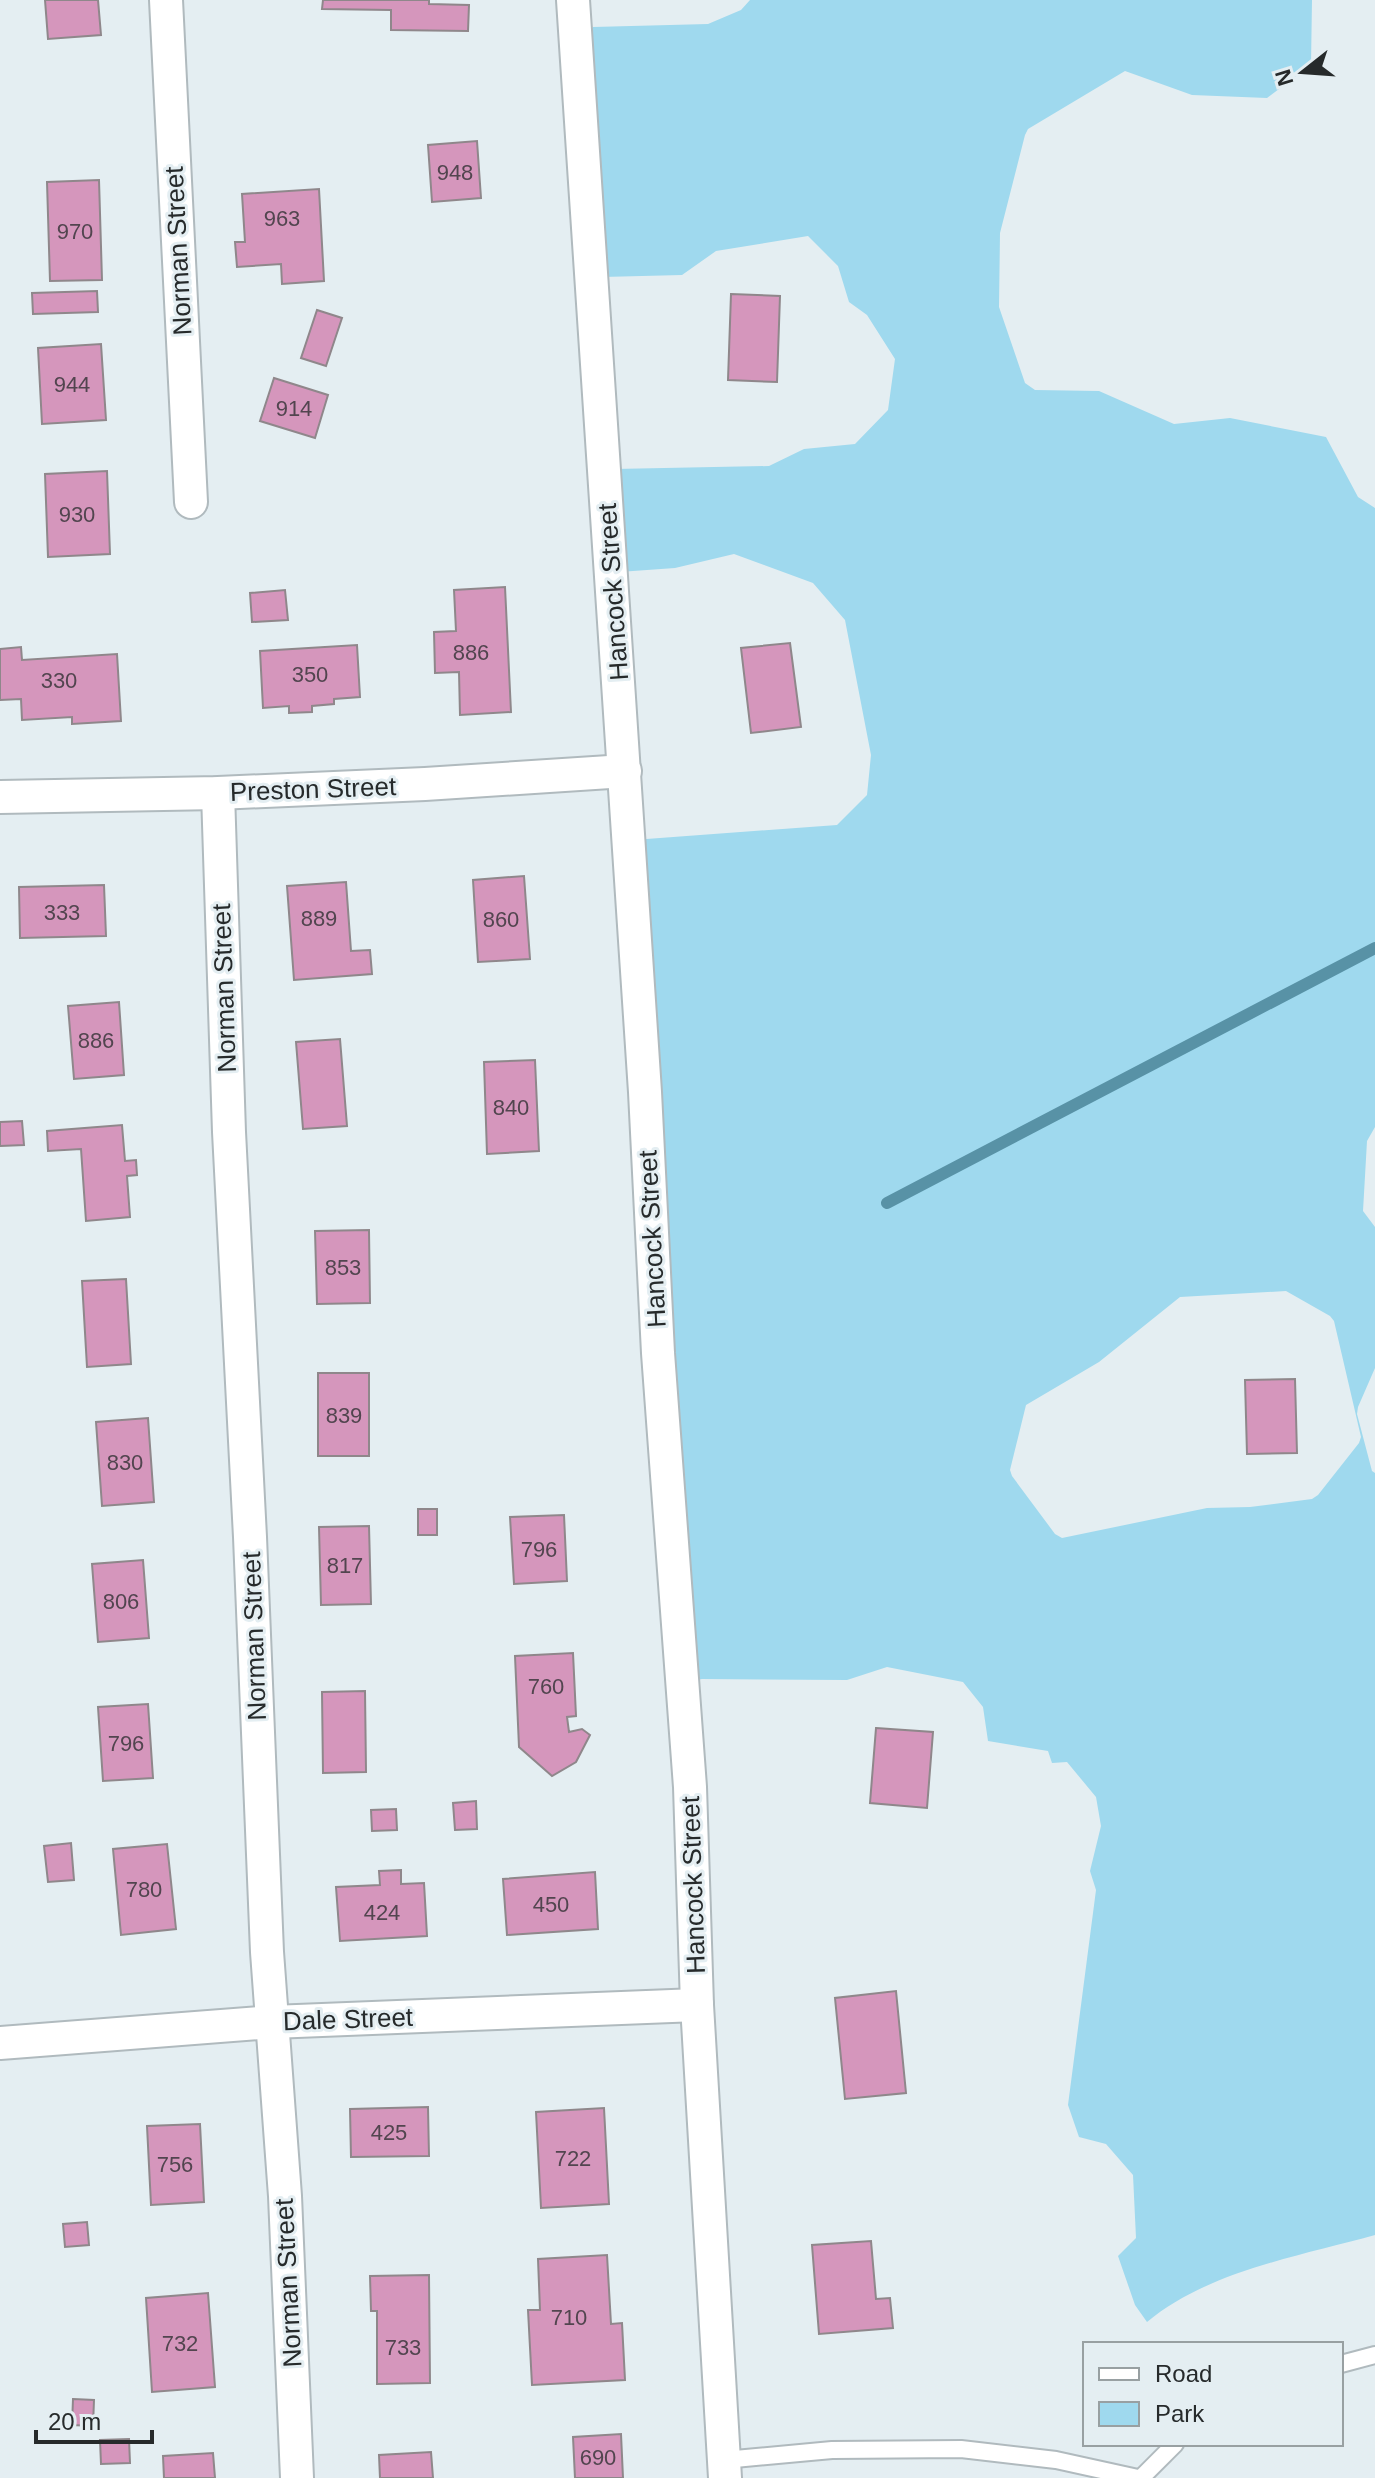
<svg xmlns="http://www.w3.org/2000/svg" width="1375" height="2478" font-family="Arial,sans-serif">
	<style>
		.green { fill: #9fd9ee; fill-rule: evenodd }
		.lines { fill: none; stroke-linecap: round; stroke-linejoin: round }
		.stream { stroke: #5892a6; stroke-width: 12 }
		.building { fill: #d596bc; stroke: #8f878b; stroke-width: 2 }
		.service-casing { stroke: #b0babe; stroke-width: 20 }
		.minor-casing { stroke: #b0babe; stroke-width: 36 }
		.service { stroke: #fff; stroke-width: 16 }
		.minor { stroke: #fff; stroke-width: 32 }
		.labels { text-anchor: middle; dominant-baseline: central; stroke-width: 6; stroke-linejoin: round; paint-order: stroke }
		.number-label { font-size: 22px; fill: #52454f }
		.street-label { font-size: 26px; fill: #262a2b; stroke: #e4eef2 }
	</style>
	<rect width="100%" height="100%" fill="#e4eef2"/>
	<!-- green -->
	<path class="green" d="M750,0H1312L1311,65L1267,98L1192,95L1125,71L1028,129L1025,135L1000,233L999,307L1025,383L1035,390L1099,391L1174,424L1230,418L1326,437L1358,497L1375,508V1127L1367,1141L1363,1211L1375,1227V1368L1358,1407L1357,1414L1372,1471L1375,1473V2235C1300,2256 1208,2271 1147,2322L1135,2305L1118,2256L1136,2238L1133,2175L1106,2144L1079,2137L1068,2105L1096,1890L1090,1871L1101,1826L1096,1797L1067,1762L1052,1763L1048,1751L988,1741L983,1707L963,1682L887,1667L847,1680L702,1679L688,1682L633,840L837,825L867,795L871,755L845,620L813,583L734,554L675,568L619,572L614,469L769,466L804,449L855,444L888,410L895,359L867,315L849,302L838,266L808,236L716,251L682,275L602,277L585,36L593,27L708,24L741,10ZM1286,1291L1330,1316L1334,1321L1361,1437L1359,1443L1318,1495L1312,1499L1250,1507L1207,1508L1062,1538L1055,1534L1012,1476L1010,1470L1026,1405L1099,1362L1180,1297Z"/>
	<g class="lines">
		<!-- stream -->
		<path class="stream" d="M887,1203L1375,948"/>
	</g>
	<!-- building -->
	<g class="building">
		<path d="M45,0H98L101,35L48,39Z"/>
		<path d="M323,0H429V4L469,5L468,31L391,30V10L322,9Z"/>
		<path d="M477,141L481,198L432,202L428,145Z"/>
		<path d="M99,180L102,280L50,281L47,182Z"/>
		<path d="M319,189L324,281L282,284L281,264L237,267L235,242H245L242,194Z"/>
		<path d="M97,291L98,312L33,314L32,293Z"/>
		<path d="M731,294L780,296L777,382L728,380Z"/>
		<path d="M317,310L342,318L326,366L301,358Z"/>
		<path d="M101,344L106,420L42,424L38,348Z"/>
		<path d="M274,378L328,395L315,438L260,421Z"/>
		<path d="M107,471L110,554L48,557L45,474Z"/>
		<path d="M505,587L511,712L460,715L459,672L435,673L434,632L456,631L454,590Z"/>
		<path d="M285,590L288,620L252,622L250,593Z"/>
		<path d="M790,643L801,727L751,733L741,648Z"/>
		<path d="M357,645L360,697L334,699V704L312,706V712L289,713V706L263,708L260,651Z"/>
		<path d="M21,647L22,660L117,654L121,721L72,724V717L22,720L21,699L0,700V649Z"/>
		<path d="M524,876L530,959L478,962L473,880Z"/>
		<path d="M346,882L351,951L370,950L372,974L294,980L287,886Z"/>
		<path d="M104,885L106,936L20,938L19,887Z"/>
		<path d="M119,1002L124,1075L74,1079L68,1006Z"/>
		<path d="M340,1039L347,1126L303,1129L296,1042Z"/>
		<path d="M535,1060L539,1151L487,1154L484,1062Z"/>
		<path d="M22,1121L24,1145L0,1146V1122Z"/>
		<path d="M122,1125L125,1161L136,1160L137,1175L127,1176L130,1217L86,1221L81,1149L48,1151L47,1131Z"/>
		<path d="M369,1230L370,1303L317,1304L315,1231Z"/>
		<path d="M126,1279L131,1364L87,1367L82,1281Z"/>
		<rect x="318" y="1373" width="51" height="83"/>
		<path d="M1295,1379L1297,1453L1247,1454L1245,1380Z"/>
		<path d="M148,1418L154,1502L102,1506L96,1422Z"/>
		<rect x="418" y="1509" width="19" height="26"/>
		<path d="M564,1515L567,1581L514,1584L510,1517Z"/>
		<path d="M369,1526L371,1604L321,1605L319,1527Z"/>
		<path d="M143,1560L149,1638L98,1642L92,1564Z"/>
		<path d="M573,1653L576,1716L567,1717L569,1732L582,1729L590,1735L576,1762L552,1776L519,1747L515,1656Z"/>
		<path d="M365,1691L366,1772L323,1773L322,1692Z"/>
		<path d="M148,1704L153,1778L103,1781L98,1707Z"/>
		<path d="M876,1728L933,1732L927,1808L870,1803Z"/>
		<path d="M476,1801L477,1829L455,1830L453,1803Z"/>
		<path d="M396,1809L397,1830L372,1831L371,1810Z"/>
		<path d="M71,1843L74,1880L48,1882L44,1846Z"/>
		<path d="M167,1844L176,1929L121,1935L113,1849Z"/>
		<path d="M401,1870V1884L424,1883L427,1936L340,1941L336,1887L380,1885L379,1871Z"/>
		<path d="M595,1872L598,1929L507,1935L503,1879Z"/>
		<path d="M896,1991L906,2093L845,2099L835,1998Z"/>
		<path d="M428,2107L429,2156L351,2157L350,2109Z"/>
		<path d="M604,2108L609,2204L541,2208L536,2112Z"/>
		<path d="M200,2124L204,2202L151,2205L147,2126Z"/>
		<path d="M87,2222L89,2245L65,2247L63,2224Z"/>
		<path d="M871,2241L876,2299L890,2298L893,2328L819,2334L812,2245Z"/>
		<path d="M607,2255L611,2324L622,2323L625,2380L532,2385L528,2310H540L538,2259Z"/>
		<path d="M429,2275L430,2383L377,2384V2311H371L370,2276Z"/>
		<path d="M208,2293L215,2387L152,2392L146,2298Z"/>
		<path d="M73,2399L94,2400L93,2426L72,2425Z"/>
		<path d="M621,2434L623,2478H575L573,2437Z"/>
		<path d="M129,2439L130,2463L101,2464L100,2440Z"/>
		<path d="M431,2452L433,2478H380L379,2455Z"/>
		<path d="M213,2453L215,2478H164L163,2456Z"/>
	</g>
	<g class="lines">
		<defs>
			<g id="service">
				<path d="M1341,2364L1375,2355"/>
				<path d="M724,2460L832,2450L961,2449L1056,2460L1138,2478"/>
				<path d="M1141,2478L1175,2444"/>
			</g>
			<g id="minor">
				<path d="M166,0L191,502"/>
				<path d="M573,0L645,1092L658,1353L690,1787L697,2005L725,2478"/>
				<path d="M218,793L229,1132L250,1537L267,1952L285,2196L297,2478"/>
				<path d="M0,797L218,793L425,784L625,771"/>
				<path d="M0,2043L272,2022L697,2005"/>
			</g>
		</defs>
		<!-- service casing -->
		<use href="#service" class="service-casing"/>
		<!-- minor casing -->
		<use href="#minor" class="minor-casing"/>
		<!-- service -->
		<use href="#service" class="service"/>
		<!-- minor -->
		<use href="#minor" class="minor"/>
	</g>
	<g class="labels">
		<!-- number labels -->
		<g class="number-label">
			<text x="455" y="172">948</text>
			<text x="282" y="218">963</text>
			<text x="75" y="231">970</text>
			<text x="72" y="384">944</text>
			<text x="294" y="408">914</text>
			<text x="77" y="514">930</text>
			<text x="471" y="652">886</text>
			<text x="310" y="674">350</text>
			<text x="59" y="680">330</text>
			<text x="62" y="912">333</text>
			<text x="319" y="918">889</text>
			<text x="501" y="919">860</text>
			<text x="96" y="1040">886</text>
			<text x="511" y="1107">840</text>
			<text x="343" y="1267">853</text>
			<text x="344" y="1415">839</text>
			<text x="125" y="1462">830</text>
			<text x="539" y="1549">796</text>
			<text x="345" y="1565">817</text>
			<text x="121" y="1601">806</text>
			<text x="546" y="1686">760</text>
			<text x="126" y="1743">796</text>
			<text x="144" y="1889">780</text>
			<text x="551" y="1904">450</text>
			<text x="382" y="1912">424</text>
			<text x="389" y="2132">425</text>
			<text x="573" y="2158">722</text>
			<text x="175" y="2164">756</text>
			<text x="569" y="2317">710</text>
			<text x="180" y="2343">732</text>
			<text x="403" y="2347">733</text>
			<text x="598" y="2457">690</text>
		</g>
		<!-- street labels -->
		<g class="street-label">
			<text transform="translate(178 251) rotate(-93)">Norman Street</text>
			<text transform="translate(613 592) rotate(-94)">Hancock Street</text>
			<text transform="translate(313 789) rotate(-2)">Preston Street</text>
			<text transform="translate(224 988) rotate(-92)">Norman Street</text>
			<text transform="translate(652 1239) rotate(-93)">Hancock Street</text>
			<text transform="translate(254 1636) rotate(-92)">Norman Street</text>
			<text transform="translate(693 1885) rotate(-92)">Hancock Street</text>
			<text transform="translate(348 2019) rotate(-2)">Dale Street</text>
			<text transform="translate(288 2283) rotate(-93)">Norman Street</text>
		</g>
	</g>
	<!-- legend -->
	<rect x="1083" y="2342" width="260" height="104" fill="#e4eef2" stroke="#98a0a2" stroke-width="2"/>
	<rect x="1099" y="2368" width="40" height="12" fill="#ffffff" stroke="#98a0a2" stroke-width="2"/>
	<text x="1155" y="2382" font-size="24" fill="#262a2b">Road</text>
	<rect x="1099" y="2402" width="40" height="24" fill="#9fd9ee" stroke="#98a0a2" stroke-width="2"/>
	<text x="1155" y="2422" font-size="24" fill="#262a2b">Park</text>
	<!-- north arrow -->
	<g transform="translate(1303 72) rotate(253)" stroke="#e4eef2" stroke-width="6" paint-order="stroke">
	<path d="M0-6L14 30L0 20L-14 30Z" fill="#262a2b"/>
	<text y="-12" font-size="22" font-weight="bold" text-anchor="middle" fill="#262a2b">N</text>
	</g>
	<!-- scale -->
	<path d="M36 2430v12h116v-12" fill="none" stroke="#262a2b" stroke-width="4"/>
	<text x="48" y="2430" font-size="24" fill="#262a2b" stroke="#e4eef2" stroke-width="6" paint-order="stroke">20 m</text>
</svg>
